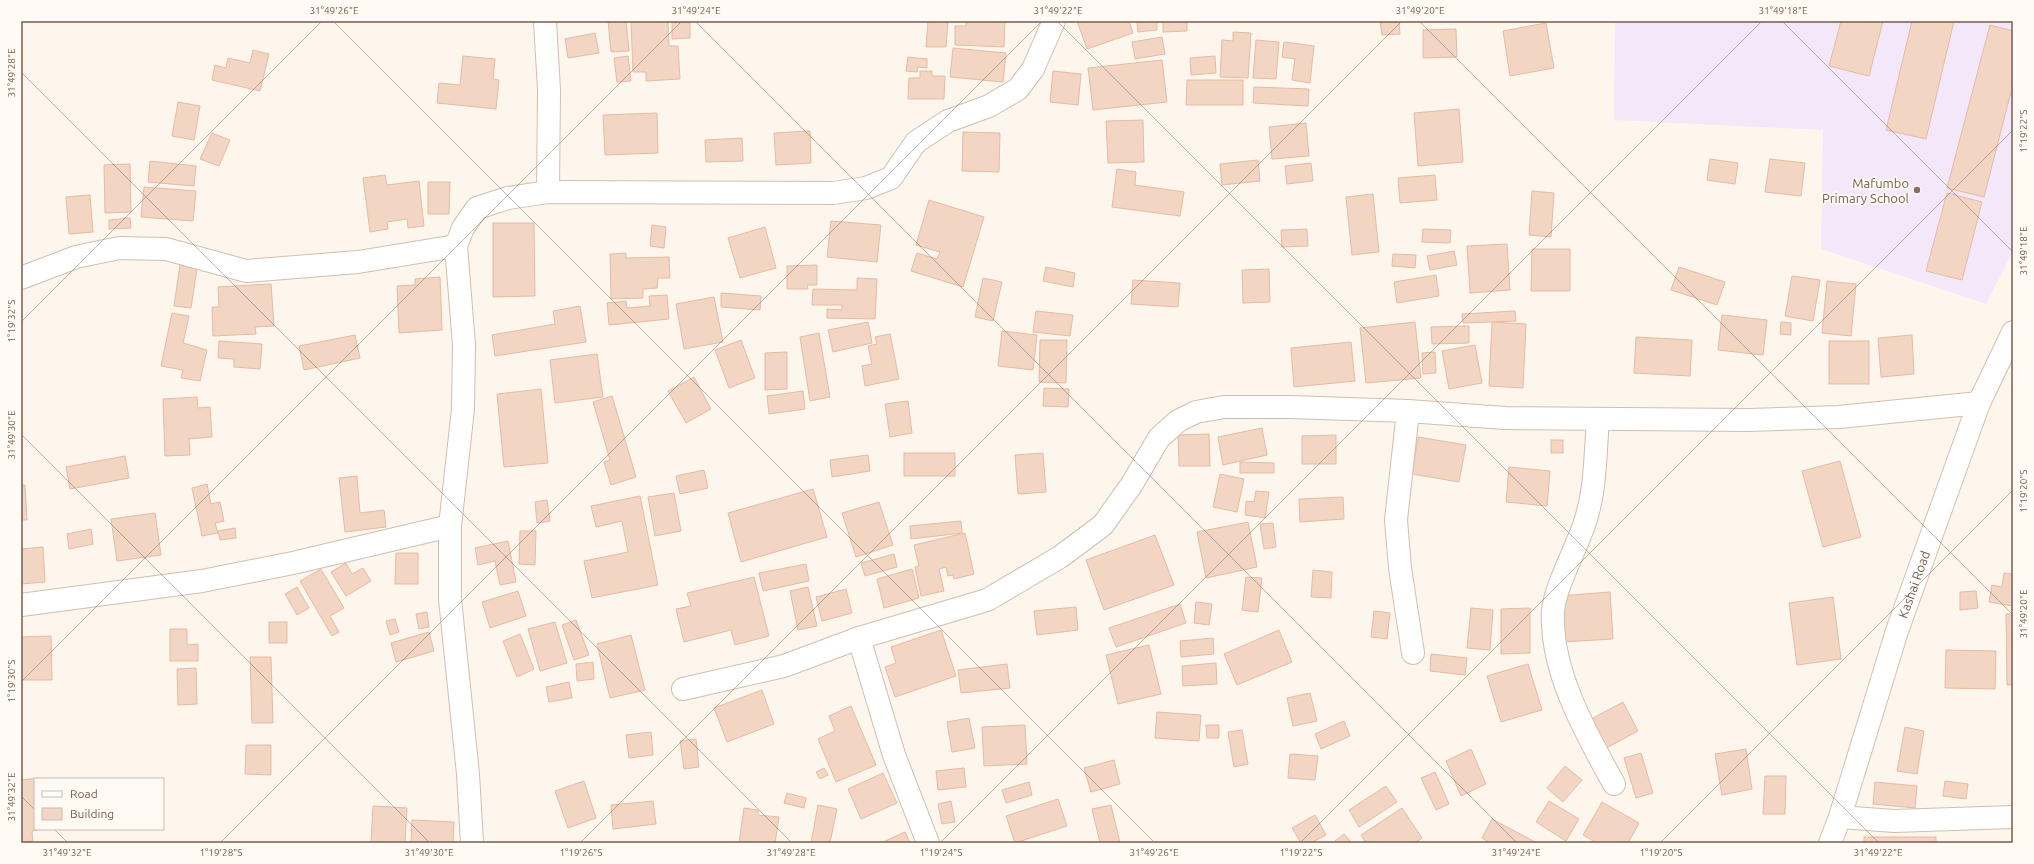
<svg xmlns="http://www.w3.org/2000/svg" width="2034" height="864" font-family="Ubuntu,sans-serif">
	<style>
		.education { fill: #f3e8fa }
		.building { fill: #f3d5c3; stroke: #e6bba3 }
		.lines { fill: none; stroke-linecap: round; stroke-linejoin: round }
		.street-casing { stroke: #d1beb0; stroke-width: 24 }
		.secondary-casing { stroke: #d6c0b0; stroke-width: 24 }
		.street { stroke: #fff; stroke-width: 22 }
		.secondary { stroke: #fff; stroke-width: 22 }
		.ticks { fill: none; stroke: #7a5c4d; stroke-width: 1; stroke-opacity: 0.45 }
		.education-dot { fill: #8d6e63; stroke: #fffaf3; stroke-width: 1.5 }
		.labels { text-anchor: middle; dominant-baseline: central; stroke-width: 3.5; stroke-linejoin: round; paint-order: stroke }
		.education-label { font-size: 13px; fill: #785e54; stroke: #fffaf3; text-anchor: end }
		.street-label { font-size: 13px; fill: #7a5c4d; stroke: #fffaf3 }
		.neatline { fill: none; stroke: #7a5c4d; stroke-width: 1.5 }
		.ticks-label { font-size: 10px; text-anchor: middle; fill: #7a5c4d }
	</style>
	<rect width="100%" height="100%" fill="#fdf6ec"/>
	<!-- education -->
	<path class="education" d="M1615,21H2013V251L1986,304L1821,249L1823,130L1614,120Z"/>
	<!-- building -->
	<g class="building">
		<path d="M608,21H626L629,51L611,52Z"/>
		<path d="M631,21H668L669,46H678L680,79L646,81V72H633Z"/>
		<path d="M672,21H690V38L672,39Z"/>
		<path d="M928,21H948L946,47H926Z"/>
		<path d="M966,21H1005L1004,47L955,45V26H966Z"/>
		<path d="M1077,21H1129L1133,33L1087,49Z"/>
		<path d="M1137,21H1157V30L1138,32Z"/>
		<path d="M1163,21H1187V31L1163,32Z"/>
		<path d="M1380,21H1399L1400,34L1382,35Z"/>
		<path d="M1841,21H1883L1869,76L1829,66Z"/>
		<path d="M1912,21H1954L1926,139L1886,130Z"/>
		<path d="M1546,23L1554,68L1510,76L1503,31Z"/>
		<path d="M1990,25L2013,31V84L1984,197L1947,188Z"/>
		<path d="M1456,29L1457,57L1423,58V30Z"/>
		<path d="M1233,32L1251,33L1248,78L1220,77L1222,40L1233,41Z"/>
		<path d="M595,33L599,53L568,58L565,39Z"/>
		<path d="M1162,37L1165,54L1135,59L1132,42Z"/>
		<path d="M1256,40L1279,42L1276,79L1253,78Z"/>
		<path d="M1284,42L1314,46L1310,83L1292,80L1295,59L1282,57Z"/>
		<path d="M953,48L1006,53L1003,82L950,77Z"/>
		<path d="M253,50L269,54L260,91L212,80L215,65L226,68L228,58L250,63Z"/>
		<path d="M463,56L495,59L493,79L499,80L496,109L437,103L439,83L460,85Z"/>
		<path d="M628,56L631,81L617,82L614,58Z"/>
		<path d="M1215,56L1216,73L1191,75L1190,58Z"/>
		<path d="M908,57L927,59V68L918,67L917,72L906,71Z"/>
		<path d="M1162,60L1167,102L1093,110L1088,68Z"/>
		<path d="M920,71H932V76H945L944,99H908L909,78H920Z"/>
		<path d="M1053,71L1081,74L1078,105L1050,102Z"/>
		<path d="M1187,80H1243V105H1186Z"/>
		<path d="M1254,87L1309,89L1308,106L1253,103Z"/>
		<path d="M178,102L200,106L194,140L172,136Z"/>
		<path d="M1459,109L1463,162L1418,166L1414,113Z"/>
		<path d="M657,113L658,153L605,155L603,115Z"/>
		<path d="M1143,120L1144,162L1108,163L1106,121Z"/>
		<path d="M1306,123L1309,156L1272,159L1269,127Z"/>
		<path d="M810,131L811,163L776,165L774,133Z"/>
		<path d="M963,132L1000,133L999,172L962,171Z"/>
		<path d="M212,133L230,140L219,166L200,159Z"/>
		<path d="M742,138L743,161L706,162L705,140Z"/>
		<path d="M1710,159L1738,163L1735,184L1707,180Z"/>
		<path d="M1770,159L1805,163L1801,196L1765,192Z"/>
		<path d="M1258,160L1260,181L1222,185L1220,164Z"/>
		<path d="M150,161L196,166L194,186L148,182Z"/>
		<path d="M1311,163L1313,181L1287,184L1285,166Z"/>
		<path d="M130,164L131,212L105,213L104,165Z"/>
		<path d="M1117,169L1136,172L1135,185L1184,192L1180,216L1112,207Z"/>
		<path d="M385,175L387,185L419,181L424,226L408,228L407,219L387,222L388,229L370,232L363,178Z"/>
		<path d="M1435,175L1437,200L1400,203L1398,178Z"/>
		<path d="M428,182H450L449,214H428Z"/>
		<path d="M144,187L196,191L193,221L141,217Z"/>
		<path d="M1532,191L1554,193L1551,237L1529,235Z"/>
		<path d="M1947,193L1982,202L1962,280L1926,271Z"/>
		<path d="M1373,194L1379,252L1352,255L1346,197Z"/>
		<path d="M90,195L93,232L69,234L66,197Z"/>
		<path d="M929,200L984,217L963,287L911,271L917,253L937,259L940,252L916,245Z"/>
		<path d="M130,218L131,228L109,229V220Z"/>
		<path d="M831,221L881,225L877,262L827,257Z"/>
		<path d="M493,223H534L535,296L493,297Z"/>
		<path d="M652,225L666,227L664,248L650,246Z"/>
		<path d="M765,227L776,268L740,278L728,238Z"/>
		<path d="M1307,229L1308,246L1282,247L1281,230Z"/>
		<path d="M1423,229L1451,230L1450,243L1422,242Z"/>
		<path d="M1507,244L1510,290L1470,293L1467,246Z"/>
		<path d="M1532,249H1570V291H1531Z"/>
		<path d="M1454,251L1457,265L1430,270L1427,256Z"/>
		<path d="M626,253V258L669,257L670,278H658L657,288L643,289V298L611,299L610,254Z"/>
		<path d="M1393,254L1416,255L1415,268L1392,266Z"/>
		<path d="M180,265L197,268L191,308L174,306Z"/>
		<path d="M817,265V285H807L808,289H787V266Z"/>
		<path d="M1046,267L1075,273L1073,287L1043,281Z"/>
		<path d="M1679,267L1725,282L1717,305L1671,290Z"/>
		<path d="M1269,269L1270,302L1243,303L1242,270Z"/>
		<path d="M1436,275L1439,296L1397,303L1394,282Z"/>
		<path d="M1792,276L1820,280L1813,321L1785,316Z"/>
		<path d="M440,277L442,330L399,333L397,286L415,285V279Z"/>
		<path d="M857,278L877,279L875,319L827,318V309L842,310V305H812L813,289L857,290Z"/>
		<path d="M983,278L1002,282L993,321L975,317Z"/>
		<path d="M1133,280L1180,283L1178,307L1131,304Z"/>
		<path d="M1827,281L1856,284L1851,336L1822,333Z"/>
		<path d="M271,284L274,326L255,327L256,334L213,336L212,307H219L218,287Z"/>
		<path d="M721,293L761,296L760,310L721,307Z"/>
		<path d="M667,295L669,319L609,325L607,303L626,301L627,308L650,306L649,296Z"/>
		<path d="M714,297L723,342L684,349L676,304Z"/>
		<path d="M580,306L586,342L495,356L492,335L555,324L553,311Z"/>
		<path d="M1036,311L1073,315L1070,336L1033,332Z"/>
		<path d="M1515,311L1516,321L1463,323L1462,314Z"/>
		<path d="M172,313L189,316L183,343L207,350L200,381L181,378L183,370L161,366Z"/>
		<path d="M1722,315L1767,320L1763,355L1718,350Z"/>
		<path d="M868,322L872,343L833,352L828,330Z"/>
		<path d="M1415,322L1421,378L1366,383L1360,328Z"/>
		<path d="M1492,322L1526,324L1523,388L1489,386Z"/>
		<path d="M1781,322L1791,323V335L1780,334Z"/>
		<path d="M1469,326V343L1432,344L1431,327Z"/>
		<path d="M1002,331L1037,335L1033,370L998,366Z"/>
		<path d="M819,333L830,397L810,401L800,337Z"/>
		<path d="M890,334L899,379L865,386L862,366L872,364L868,346L877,344L875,337Z"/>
		<path d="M355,335L360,358L304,370L299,346Z"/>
		<path d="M1912,335L1914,374L1881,377L1878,338Z"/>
		<path d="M1636,337L1692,340L1690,376L1634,373Z"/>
		<path d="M741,340L755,378L729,388L715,350Z"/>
		<path d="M1040,340H1067L1066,383L1039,382Z"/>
		<path d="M219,341L262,344L260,369L234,367V359L218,358Z"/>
		<rect x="1829" y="341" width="40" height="43"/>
		<path d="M1351,342L1355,381L1294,387L1291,348Z"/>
		<path d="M1475,345L1482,383L1449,389L1442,351Z"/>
		<path d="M787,352V389L765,390V353Z"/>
		<path d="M1435,352L1436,373L1423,374L1422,353Z"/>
		<path d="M597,354L603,397L555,403L550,360Z"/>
		<path d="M694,377L711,409L686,423L668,391Z"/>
		<path d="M1044,388L1069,389L1068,407L1043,406Z"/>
		<path d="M541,389L548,463L504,467L497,394Z"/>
		<path d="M803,391L805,409L769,414L767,396Z"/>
		<path d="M612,396L636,477L611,485L604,462L610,460L593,402Z"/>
		<path d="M197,397L198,408L210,407L212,437L189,439L190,455L165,456L163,399Z"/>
		<path d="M908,401L912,433L890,437L885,404Z"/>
		<path d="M1262,428L1267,455L1223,465L1218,437Z"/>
		<path d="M1209,434L1210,466H1179L1178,435Z"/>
		<path d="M1336,435V464H1302V436Z"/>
		<path d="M1418,437L1466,445L1459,482L1412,474Z"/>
		<rect x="1551" y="440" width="12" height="13"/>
		<rect x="904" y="453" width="51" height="23"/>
		<path d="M1043,453L1046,492L1018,494L1015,455Z"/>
		<path d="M868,455L870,471L832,477L830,460Z"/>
		<path d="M125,456L129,478L70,489L66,467Z"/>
		<path d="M1840,461L1861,537L1823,547L1802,471Z"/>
		<path d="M1240,462L1274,463V473H1240Z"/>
		<path d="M1509,467L1550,471L1547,506L1506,502Z"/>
		<path d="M704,470L708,488L680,494L676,476Z"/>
		<path d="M1220,474L1244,479L1237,512L1213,507Z"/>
		<path d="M357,476L360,513L384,510L386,527L345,532L339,478Z"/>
		<path d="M207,484L211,504L220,502L224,521L215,523L218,533L202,536L192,488Z"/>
		<path d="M21,485H25L27,520H21Z"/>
		<path d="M813,489L827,537L741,562L728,513Z"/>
		<path d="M1256,491L1269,492L1265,518L1245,515L1246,501L1254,502Z"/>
		<path d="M674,493L681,531L655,536L648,497Z"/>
		<path d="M640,496L658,585L592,598L584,561L628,552L622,521L596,527L591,506Z"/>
		<path d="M1343,497L1344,519L1300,522L1299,499Z"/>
		<path d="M547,500L550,521L537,523L535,502Z"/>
		<path d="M879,502L893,545L856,557L842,513Z"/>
		<path d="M155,513L161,555L117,561L111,519Z"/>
		<path d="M961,521L962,533L911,539L910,526Z"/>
		<path d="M1248,522L1257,567L1206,578L1197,532Z"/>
		<path d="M1273,523L1276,547L1264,549L1260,524Z"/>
		<path d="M235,528L236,538L220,540L218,531Z"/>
		<path d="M91,529L93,544L69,549L67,534Z"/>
		<path d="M520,531H536L535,565L519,564Z"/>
		<path d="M965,533L974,574L954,579L953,575L948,576L946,567L939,569L944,591L921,596L915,567L919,566L914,545Z"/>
		<path d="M1155,535L1174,585L1104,610L1086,560Z"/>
		<path d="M508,541L516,582L500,585L495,561L478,565L475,548Z"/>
		<path d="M43,547L45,582L21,584V549Z"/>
		<path d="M396,553H418V584H395Z"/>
		<path d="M894,554L897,567L865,576L861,563Z"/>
		<path d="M346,563L352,574L363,568L371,581L346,596L331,572Z"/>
		<path d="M806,564L809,581L763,591L759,573Z"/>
		<path d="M321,569L344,608L330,616L339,632L332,636L300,581Z"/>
		<path d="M912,569L919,598L884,608L877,579Z"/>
		<path d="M1313,570L1332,572L1331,598L1311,597Z"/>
		<path d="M2004,573L2013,574V606L1989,602L1992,585L2002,587Z"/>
		<path d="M754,577L769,636L735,645L731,630L684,642L676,609L691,606L687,593Z"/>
		<path d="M1246,577L1262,578L1258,612L1242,610Z"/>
		<path d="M297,587L309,608L297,615L285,594Z"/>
		<path d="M808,587L817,626L798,630L790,591Z"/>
		<path d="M846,589L852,613L822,621L816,597Z"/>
		<path d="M518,591L526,616L490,628L482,602Z"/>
		<path d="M1976,591L1978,608L1960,610V592Z"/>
		<path d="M1610,592L1613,639L1562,642L1559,596Z"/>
		<path d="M1833,597L1841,659L1797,665L1789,603Z"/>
		<path d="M1196,602L1212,604L1209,625L1194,623Z"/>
		<path d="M1180,604L1186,623L1116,647L1109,628Z"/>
		<path d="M1076,607L1078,630L1037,635L1034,611Z"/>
		<path d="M1471,608L1493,610L1490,650L1467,648Z"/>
		<path d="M1530,608V653L1501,654V609Z"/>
		<path d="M1374,611L1390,613L1387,639L1371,637Z"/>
		<path d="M427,612L429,627L419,629L416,614Z"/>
		<path d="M2006,614H2013V685H2007Z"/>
		<path d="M395,619L399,632L390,635L386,621Z"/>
		<path d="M576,620L589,655L574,660L562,625Z"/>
		<rect x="269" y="622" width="18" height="21"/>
		<path d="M555,622L567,663L540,671L528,629Z"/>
		<path d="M170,629H187V645L198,644V661H170Z"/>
		<path d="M941,630L956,676L895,697L885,667L896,663L891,647Z"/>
		<path d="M1279,630L1292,662L1237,685L1224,654Z"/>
		<path d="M429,632L434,651L396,662L391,643Z"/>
		<path d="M520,634L534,669L517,677L503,641Z"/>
		<path d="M631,635L645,690L610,698L597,644Z"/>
		<path d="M51,636L52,680H21V637Z"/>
		<path d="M1213,638L1214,654L1181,657L1180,641Z"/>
		<path d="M1149,645L1161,694L1118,704L1106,655Z"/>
		<path d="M1946,650L1996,651L1995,689L1945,688Z"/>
		<path d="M1431,654L1467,658L1465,675L1430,671Z"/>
		<path d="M250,657H271L273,723H252Z"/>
		<path d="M593,662L594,679L577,681L576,664Z"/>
		<path d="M1216,663L1217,684L1183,686L1182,666Z"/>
		<path d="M1007,664L1010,688L961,693L958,670Z"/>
		<path d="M1528,664L1542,710L1501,722L1487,676Z"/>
		<path d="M196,668L197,704L178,705L177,669Z"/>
		<path d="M569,682L572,698L549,702L546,687Z"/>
		<path d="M762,690L774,724L727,742L714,708Z"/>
		<path d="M1310,693L1317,721L1293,726L1287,698Z"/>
		<path d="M1623,702L1638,731L1599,752L1584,723Z"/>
		<path d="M851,706L876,765L836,782L818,739L835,731L829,716Z"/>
		<path d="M1157,712L1201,715L1199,741L1155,738Z"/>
		<path d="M969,718L975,748L952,752L947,722Z"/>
		<path d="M1344,721L1350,736L1321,749L1315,734Z"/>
		<path d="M1025,725L1027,764L984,766L982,727Z"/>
		<path d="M1206,725H1219V738H1207Z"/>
		<path d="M1905,727L1924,731L1917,774L1897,771Z"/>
		<path d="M1242,730L1248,764L1234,767L1228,732Z"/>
		<path d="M651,732L653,755L629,758L626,735Z"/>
		<path d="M696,739L699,767L684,769L680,741Z"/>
		<path d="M246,745H271V775L245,774Z"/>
		<path d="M1471,749L1486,784L1461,796L1446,761Z"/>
		<path d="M1746,749L1752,789L1722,795L1715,754Z"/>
		<path d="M1641,753L1653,793L1636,798L1624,758Z"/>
		<path d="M1290,754L1318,756L1315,780L1288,778Z"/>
		<path d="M1114,760L1120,784L1091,792L1084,768Z"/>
		<path d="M1565,766L1582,780L1563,802L1547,788Z"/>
		<path d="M824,768L828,775L820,779L816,772Z"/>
		<path d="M964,768L966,787L938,790L936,771Z"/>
		<path d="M1435,772L1449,804L1436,810L1421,778Z"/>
		<path d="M883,773L897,803L861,819L848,789Z"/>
		<path d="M1765,776H1786L1785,814H1763Z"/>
		<path d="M39,778L35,779V829H42L32,831L33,841L21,842V780Z"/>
		<path d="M584,781L596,818L568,828L555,791Z"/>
		<path d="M1945,781L1968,784L1966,799L1943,796Z"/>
		<path d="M1029,782L1032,795L1006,803L1002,790Z"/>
		<path d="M1875,782L1917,786L1915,808L1873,804Z"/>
		<path d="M1386,786L1397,802L1359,827L1349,810Z"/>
		<path d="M787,793L806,798L804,808L784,803Z"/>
		<path d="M1058,799L1067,826L1015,843L1006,816Z"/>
		<path d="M653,801L656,824L613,829L611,805Z"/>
		<path d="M951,801L955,822L942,824L938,804Z"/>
		<path d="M1549,801L1579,819L1566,841L1536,822Z"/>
		<path d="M1602,802L1639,823L1628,843H1597L1583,835Z"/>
		<path d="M818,805L837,809L830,843H811Z"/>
		<path d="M1111,805L1120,843H1100L1092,809Z"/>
		<path d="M373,806L407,808L405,843H371Z"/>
		<path d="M744,808L758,810V815L779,817L775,843H739Z"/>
		<path d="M1402,808L1422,838L1415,843H1366L1361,835Z"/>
		<path d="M1315,815L1326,835L1311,843H1301L1292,828Z"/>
		<path d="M1492,819L1537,843H1490L1482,838Z"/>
		<path d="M412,820L454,822L453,843H411Z"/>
		<path d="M905,832L910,843H881Z"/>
		<path d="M1344,834L1352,843H1336L1335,841Z"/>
		<rect x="1864" y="837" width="72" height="6"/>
	</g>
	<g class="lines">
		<defs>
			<g id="street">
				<path d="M545,21L549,90L548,192"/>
				<path d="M21,278L76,257L119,248L166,249L246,271L358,262L456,246"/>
				<path d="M1408,411L1396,520L1400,568L1413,653"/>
				<path d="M1598,420C1595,454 1596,492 1584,525C1576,549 1555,587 1553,611C1550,671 1586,733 1614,784"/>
				<path d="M21,605L202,581L293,563L450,526"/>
				<path d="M859,638L894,755L928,843"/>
				<path d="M683,689L784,666L859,638L987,600L1060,557L1103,525L1132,484L1159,438L1178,421L1196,412L1224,407H1290L1408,411L1505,418L1749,420L1839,417L1979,403"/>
				<path d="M1840,817L1894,821L2013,817"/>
				<path d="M472,843L468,774L450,599V526L463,409L464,345L456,246L463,228L477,208L508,198L548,192L833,193L866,188L891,178L916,142L948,121L989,106L1018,89L1033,69L1054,21"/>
			</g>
			<g id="secondary">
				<path id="s1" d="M1830,843L1840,817L1897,631L1979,403L2013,332"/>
			</g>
		</defs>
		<!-- street casing -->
		<use href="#street" class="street-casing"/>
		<!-- secondary casing -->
		<use href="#secondary" class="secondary-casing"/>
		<!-- street -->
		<use href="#street" class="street"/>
		<!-- secondary -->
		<use href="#secondary" class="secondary"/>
	</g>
	<!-- ticks -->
	<path class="ticks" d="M333,21L1155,843M695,21L1517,843M1057,21L1879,843M1419,21L2013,615M1782,21L2013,252M21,72L792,843M21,322L322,21M21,434L430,843M21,682L682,21M21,796L35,810M54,829L68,843M220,843L1042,21M580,843L1402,21M940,843L1762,21M1300,843L2013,130M1660,843L2013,490"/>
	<!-- markers -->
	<circle class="education-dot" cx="1917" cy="190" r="4"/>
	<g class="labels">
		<!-- education labels -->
		<g class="education-label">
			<text x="1909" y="183">Mafumbo<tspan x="1909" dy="15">Primary School</tspan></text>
		</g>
		<!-- street labels -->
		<g class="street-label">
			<text stroke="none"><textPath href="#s1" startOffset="272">Kashai Road</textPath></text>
		</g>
	</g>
	<!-- border -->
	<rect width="2034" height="864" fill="none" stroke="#fffaf3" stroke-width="44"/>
	<!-- legend -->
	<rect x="34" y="778" width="130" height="52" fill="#fffaf3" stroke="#cabbb1"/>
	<rect x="42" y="791" width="20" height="6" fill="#ffffff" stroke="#cabbb1"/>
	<text x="70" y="798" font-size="12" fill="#7a5c4d">Road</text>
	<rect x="42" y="808" width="20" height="12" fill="#f3d5c3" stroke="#cabbb1"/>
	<text x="70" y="818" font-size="12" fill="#7a5c4d">Building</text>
	<rect x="22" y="22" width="1990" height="820" class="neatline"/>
	<g class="ticks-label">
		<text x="334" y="14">31°49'26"E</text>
		<text x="696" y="14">31°49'24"E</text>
		<text x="1058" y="14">31°49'22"E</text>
		<text x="1420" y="14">31°49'20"E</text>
		<text x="1783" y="14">31°49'18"E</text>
		<text transform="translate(11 73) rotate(-90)" y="4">31°49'28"E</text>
		<text transform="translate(2023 131) rotate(-90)" y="4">1°19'22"S</text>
		<text transform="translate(2023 251) rotate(-90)" y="4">31°49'18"E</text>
		<text transform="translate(11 321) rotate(-90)" y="4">1°19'32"S</text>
		<text transform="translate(11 435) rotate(-90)" y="4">31°49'30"E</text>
		<text transform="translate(2023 491) rotate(-90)" y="4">1°19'20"S</text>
		<text transform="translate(2023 614) rotate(-90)" y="4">31°49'20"E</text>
		<text transform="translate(11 681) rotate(-90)" y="4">1°19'30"S</text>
		<text transform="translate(11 797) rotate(-90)" y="4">31°49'32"E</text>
		<text x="67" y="856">31°49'32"E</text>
		<text x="221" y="856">1°19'28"S</text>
		<text x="429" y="856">31°49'30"E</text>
		<text x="581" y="856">1°19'26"S</text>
		<text x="791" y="856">31°49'28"E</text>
		<text x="941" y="856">1°19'24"S</text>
		<text x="1154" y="856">31°49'26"E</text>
		<text x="1301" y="856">1°19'22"S</text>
		<text x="1516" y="856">31°49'24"E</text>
		<text x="1661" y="856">1°19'20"S</text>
		<text x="1878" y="856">31°49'22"E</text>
	</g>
</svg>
